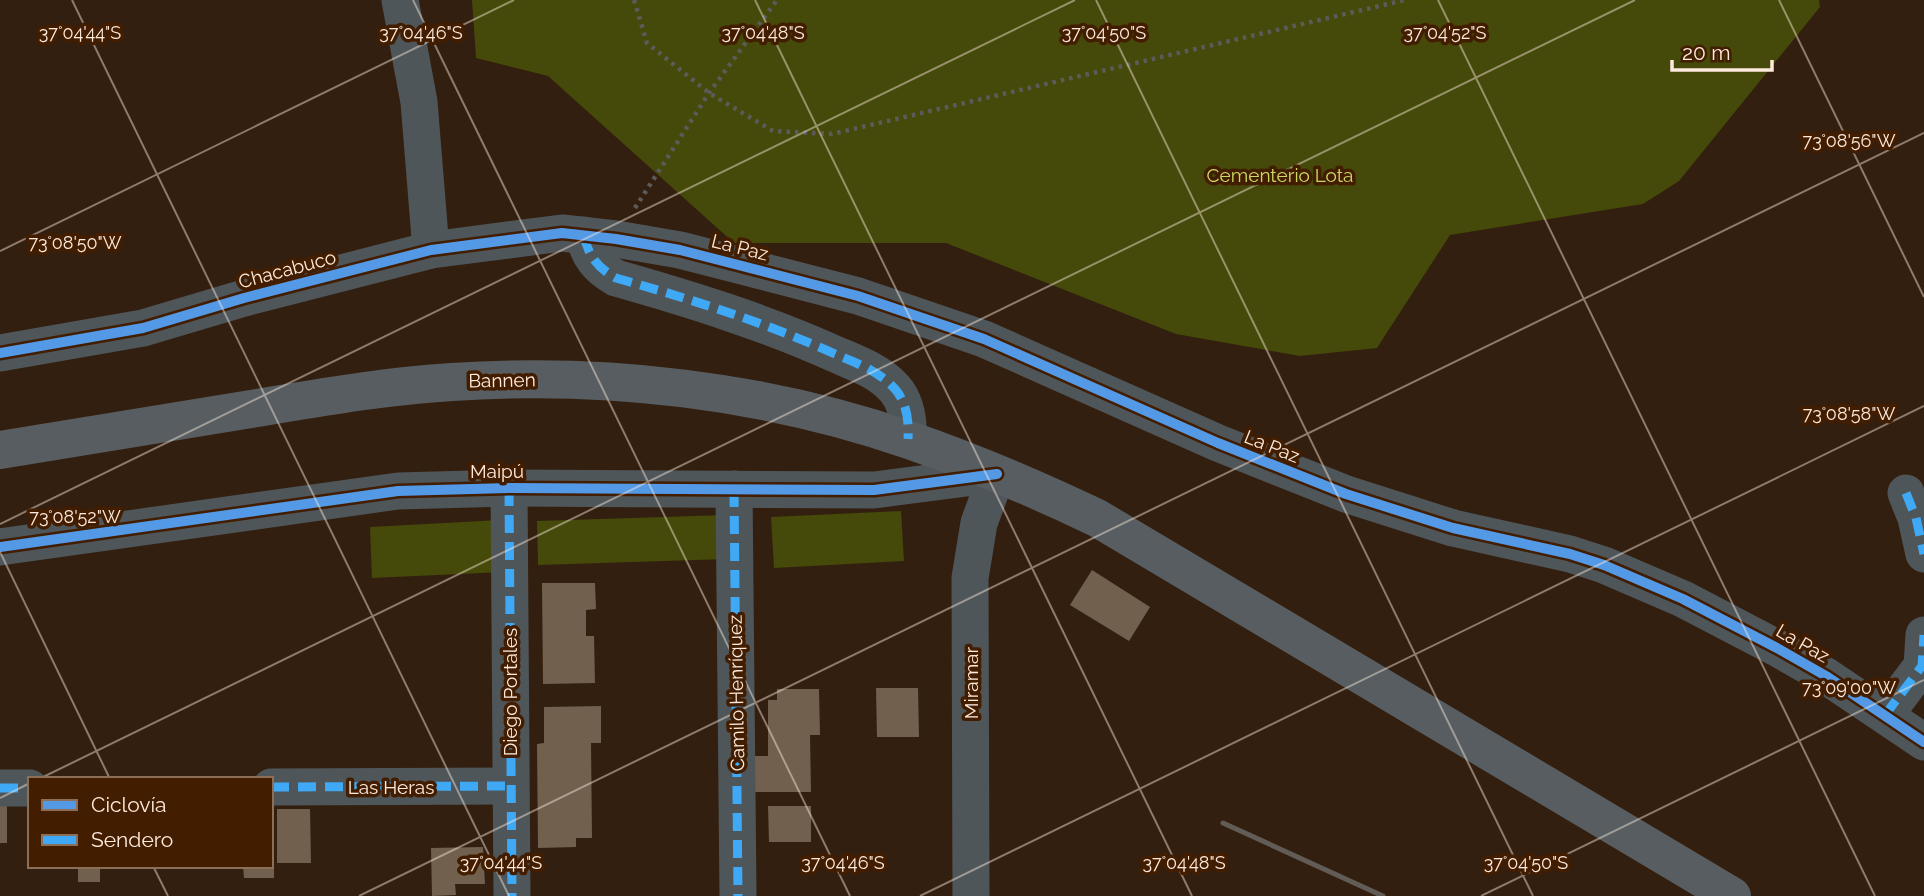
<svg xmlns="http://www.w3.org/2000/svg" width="1924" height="896" font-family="Raleway,sans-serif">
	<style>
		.green { fill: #45490a }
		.building { fill: #71604e }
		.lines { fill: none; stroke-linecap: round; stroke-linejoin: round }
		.path { stroke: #5d5b5a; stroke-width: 4.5; stroke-dasharray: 3.5 5; stroke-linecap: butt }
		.minor { stroke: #4f565a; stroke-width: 37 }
		.major { stroke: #575d60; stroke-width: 38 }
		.rail { stroke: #625c57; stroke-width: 5 }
		.quiet { stroke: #3fa9f5; stroke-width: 9; stroke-dasharray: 18 9; stroke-linecap: butt }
		.cycleway-casing { stroke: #421d00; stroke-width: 15 }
		.cycleway { stroke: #5399e6; stroke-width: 10 }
		.ticks { fill: none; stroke: #fdeadd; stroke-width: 2; stroke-opacity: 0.45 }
		.labels { text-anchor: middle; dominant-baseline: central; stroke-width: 7; stroke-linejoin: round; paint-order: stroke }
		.park-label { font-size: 19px; fill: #cad966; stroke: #421d00 }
		.street-label { font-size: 19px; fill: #fdeadd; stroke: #421d00 }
		.ticks-label { font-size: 18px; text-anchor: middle; fill: #fdeadd; stroke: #421d00; stroke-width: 7; stroke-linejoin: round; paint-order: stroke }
	</style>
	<rect width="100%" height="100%" fill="#331f0f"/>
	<!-- green -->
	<g class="green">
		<path d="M472,0H1819L1820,7L1679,181L1643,204L1450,235L1377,348L1300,356L1176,334L946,243H734L548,76L476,58Z"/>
		<path d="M901,511L904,561L774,568L771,517Z"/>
		<path d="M726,515L728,559L538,565L537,521Z"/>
		<path d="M500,520L503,572L372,578L370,527Z"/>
	</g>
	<!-- building -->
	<g class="building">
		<path d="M1092,570L1150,607L1129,641L1070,605Z"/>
		<path d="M542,583H595L596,609L586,610V636H594L595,683L543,684Z"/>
		<path d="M876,688H918L919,737H877Z"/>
		<path d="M777,689H819L820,735H810L811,792H755V756H768V700H777Z"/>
		<path d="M601,706V743H591L592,838H576V847L538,848L537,744L544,743V707Z"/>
		<rect x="0" y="805" width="7" height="38"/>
		<path d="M768,806H811V842H769Z"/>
		<path d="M277,809H310L311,863H277Z"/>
		<path d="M271,813H274V878H244L243,866H271Z"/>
		<path d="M483,847L485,884H455L456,895L432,896L431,848Z"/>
		<path d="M78,866H133V869H100V882H78Z"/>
	</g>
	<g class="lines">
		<!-- path -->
		<g class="path">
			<path d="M634,0L647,43L709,93L773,131L832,134L1405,0"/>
			<path d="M635,208L709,93L777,0"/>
		</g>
		<!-- minor -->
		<g class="minor">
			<path d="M400,0L419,102L431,250"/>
			<path d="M584,235C588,256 598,268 616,278C690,299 764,322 835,354C856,363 879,371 895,389C907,403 909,421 908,439"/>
			<path d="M0,353L143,328L244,298L431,250L562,233L616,239L680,250L858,296L984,339L1218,443L1346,494L1453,528L1570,554L1604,565L1683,599L1777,648L1826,676L1924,742"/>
			<path d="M509,488L512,896"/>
			<path d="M734,489L738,896"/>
			<path d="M1906,493L1916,518L1924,554"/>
			<path d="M0,547L398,491L509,488L874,490L997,474"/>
			<path d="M1885,715L1922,666L1924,635"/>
			<path d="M271,787L510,786"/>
			<path d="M0,788H30"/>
			<path d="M971,896L970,578L979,523L997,474"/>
		</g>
		<!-- major -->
		<path class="major" d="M0,450C84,436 167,423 251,409C318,398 385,386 452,382C606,372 764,390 909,440C973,462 1036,489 1097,518L1732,896"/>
		<!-- rail -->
		<path class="rail" d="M1223,823L1383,896"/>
		<!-- quiet -->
		<g class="quiet">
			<path d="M584,235C588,256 598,268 616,278C690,299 764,322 835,354C856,363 879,371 895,389C907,403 909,421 908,439"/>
			<path d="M509,488L512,896"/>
			<path d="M734,489L738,896"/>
			<path d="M1906,493L1916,518L1924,554"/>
			<path d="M1885,715L1922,666L1924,635"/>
			<path d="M271,787L510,786"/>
			<path d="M0,788H30"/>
		</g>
		<defs>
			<g id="cycleway">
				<path d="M0,353L143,328L244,298L431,250L562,233L616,239L680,250L858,296L984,339L1218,443L1346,494L1453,528L1570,554L1604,565L1683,599L1777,648L1826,676L1924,742"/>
				<path d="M0,547L398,491L509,488L874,490L997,474"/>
			</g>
		</defs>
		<!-- cycleway casing -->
		<use href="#cycleway" class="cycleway-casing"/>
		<!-- cycleway -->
		<use href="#cycleway" class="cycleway"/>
	</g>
	<!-- ticks -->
	<path class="ticks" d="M72,0L509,896M413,0L850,896M755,0L1192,896M1096,0L1533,896M1438,0L1875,896M1779,0L1924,297M0,251L514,0M0,524L1075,0M0,552L110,779M39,779L1635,0M0,798L30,783M153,866L168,896M359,896L1924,133M920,896L1924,406M1481,896L1924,680"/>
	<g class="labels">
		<!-- park labels -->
		<g class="park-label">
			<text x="1280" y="175">Cementerio Lota</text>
		</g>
		<!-- street labels -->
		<g class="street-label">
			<text transform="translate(740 247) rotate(14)">La Paz</text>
			<text transform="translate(287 269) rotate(-15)">Chacabuco</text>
			<text transform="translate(502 380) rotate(-1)">Bannen</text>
			<text transform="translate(1272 446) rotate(22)">La Paz</text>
			<text x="497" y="471">Maipú</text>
			<text transform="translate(1803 643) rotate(30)">La Paz</text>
			<text transform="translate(971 683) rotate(-90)">Miramar</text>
			<text transform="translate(510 692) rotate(-90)">Diego Portales</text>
			<text transform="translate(736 693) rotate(-91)">Camilo Henríquez</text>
			<text x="391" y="787">Las Heras</text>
		</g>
	</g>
	<g class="ticks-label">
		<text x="80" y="39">37°04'44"S</text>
		<text x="421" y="39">37°04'46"S</text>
		<text x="763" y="39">37°04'48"S</text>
		<text x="1104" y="39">37°04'50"S</text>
		<text x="1445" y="39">37°04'52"S</text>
		<text x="1849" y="147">73°08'56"W</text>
		<text x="75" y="249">73°08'50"W</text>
		<text x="1849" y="420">73°08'58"W</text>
		<text x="75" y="523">73°08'52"W</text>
		<text x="1849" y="694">73°09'00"W</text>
		<text x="501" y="869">37°04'44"S</text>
		<text x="843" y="869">37°04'46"S</text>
		<text x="1184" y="869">37°04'48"S</text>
		<text x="1526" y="869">37°04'50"S</text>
	</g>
	<!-- legend -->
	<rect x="28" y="777" width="245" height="91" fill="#421d00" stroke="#8d6f58" stroke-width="2"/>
	<rect x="42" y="800" width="35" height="10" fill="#5399e6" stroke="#8d6f58" stroke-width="2"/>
	<text x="91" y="812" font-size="21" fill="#fdeadd">Ciclovía</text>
	<rect x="42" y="835" width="35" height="10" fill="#3fa9f5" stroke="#8d6f58" stroke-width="2"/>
	<text x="91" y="847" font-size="21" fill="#fdeadd">Sendero</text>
	<!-- scale -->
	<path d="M1672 60v10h100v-10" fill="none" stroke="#fdeadd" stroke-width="3.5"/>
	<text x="1682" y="60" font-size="21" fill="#fdeadd" stroke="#421d00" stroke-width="5" paint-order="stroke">20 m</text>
</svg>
